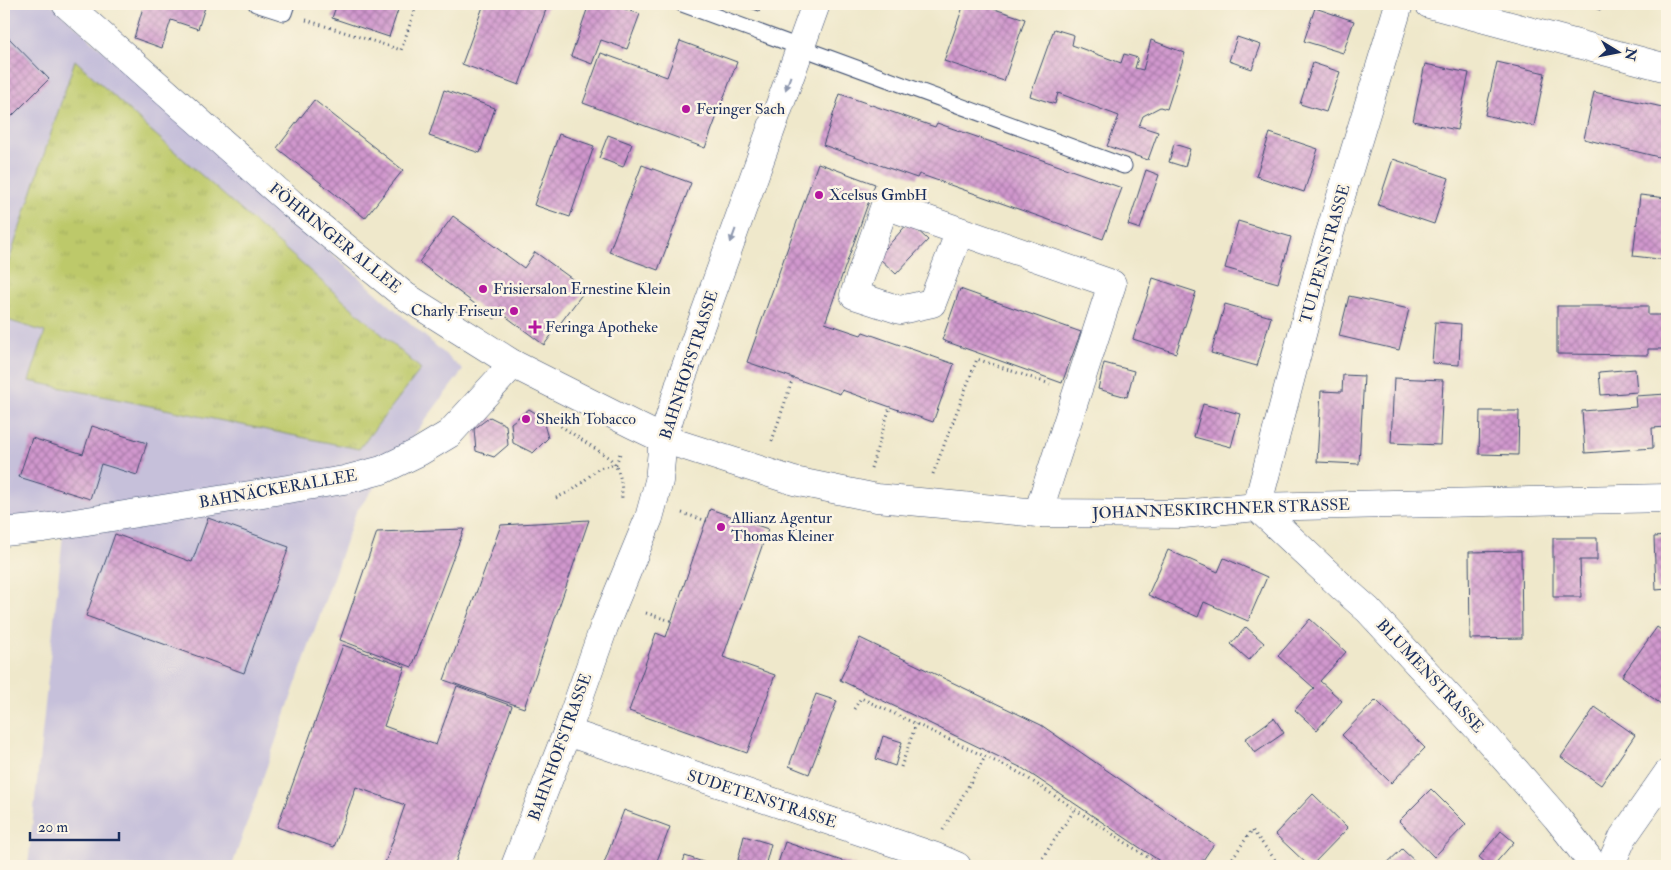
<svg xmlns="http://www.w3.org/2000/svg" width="1671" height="870" font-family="'IM FELL Double Pica',serif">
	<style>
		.industrial { fill: #c6c0da }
		.grass { fill: url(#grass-tufts); stroke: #6c7c64 }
		.building { fill: url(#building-cross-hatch) }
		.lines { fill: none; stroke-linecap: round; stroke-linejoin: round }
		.lane-casing { stroke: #3b4b6e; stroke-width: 17 }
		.street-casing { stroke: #3b4b6e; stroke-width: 29 }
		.path { stroke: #3b4b6e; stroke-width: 3; stroke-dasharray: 1 4; stroke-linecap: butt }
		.lane { stroke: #fff; stroke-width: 15 }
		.street { stroke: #fff; stroke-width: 28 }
		.oneway { fill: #8d97ae }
		.poi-dot { fill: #b5179e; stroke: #fcf5e5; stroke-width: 2 }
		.labels { text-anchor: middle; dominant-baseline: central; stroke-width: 5; stroke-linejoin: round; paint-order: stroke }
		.poi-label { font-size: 16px; fill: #1b2f5e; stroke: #fcf5e5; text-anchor: start }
		.street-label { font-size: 16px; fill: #1b2f5e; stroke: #fcf5e5 }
	</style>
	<defs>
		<pattern id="grass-tufts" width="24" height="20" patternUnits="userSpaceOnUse" patternTransform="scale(1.25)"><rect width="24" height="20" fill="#bdc96a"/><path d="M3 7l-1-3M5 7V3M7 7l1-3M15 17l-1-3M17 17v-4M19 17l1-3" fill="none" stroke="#a2ad5e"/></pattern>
		<pattern id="building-cross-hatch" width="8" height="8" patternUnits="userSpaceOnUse" patternTransform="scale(1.25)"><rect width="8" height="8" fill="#d198ce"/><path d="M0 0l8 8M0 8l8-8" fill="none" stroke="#a97caa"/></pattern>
	</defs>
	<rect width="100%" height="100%" fill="#fcf5e5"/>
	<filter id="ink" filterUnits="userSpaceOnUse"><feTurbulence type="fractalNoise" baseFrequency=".02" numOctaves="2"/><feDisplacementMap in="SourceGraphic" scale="10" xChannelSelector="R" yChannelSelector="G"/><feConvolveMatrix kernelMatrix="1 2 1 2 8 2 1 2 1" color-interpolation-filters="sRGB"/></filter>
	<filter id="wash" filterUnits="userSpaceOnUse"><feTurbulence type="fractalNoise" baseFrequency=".0096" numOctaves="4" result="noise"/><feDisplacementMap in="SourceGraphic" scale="20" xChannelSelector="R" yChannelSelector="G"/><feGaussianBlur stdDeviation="1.12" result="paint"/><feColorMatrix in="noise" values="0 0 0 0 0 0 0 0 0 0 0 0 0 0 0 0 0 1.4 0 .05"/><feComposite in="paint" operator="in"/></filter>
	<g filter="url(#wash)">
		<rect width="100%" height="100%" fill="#efe8cb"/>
		<!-- industrial -->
		<path class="industrial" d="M4,4H51L463,370L356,512L232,866H28L65,516L4,520Z"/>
		<!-- grass -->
		<path class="grass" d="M75,60L148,128L421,369L359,449L29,381L45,332L4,319V276Z"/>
		<g id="blocks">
			<!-- building -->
			<g class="building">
				<path d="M144,4H206L198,29L171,20L162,48L134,38Z"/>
				<path d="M337,4H400L389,37L332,18Z"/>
				<path d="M484,4H548L519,85L462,64Z"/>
				<path d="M589,4H610L640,14L627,49L601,40L592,64L571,56Z"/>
				<path d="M739,4H762L759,11Z"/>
				<path d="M964,4H979L1025,19L1004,81L944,61Z"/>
				<path d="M1585,4H1603L1600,10Z"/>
				<path d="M1315,8L1354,21L1343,53L1304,41Z"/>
				<path d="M1054,29L1074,35L1072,45L1121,63L1124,54L1138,58L1135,68L1143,70L1151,40L1185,53L1167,109L1160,107L1143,116L1139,126L1158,132L1148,160L1107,146L1119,116L1058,93L1055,104L1030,96Z"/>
				<path d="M4,33L49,79L4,124Z"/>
				<path d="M1237,37L1261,45L1252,69L1229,61Z"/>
				<path d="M680,41L737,62L705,148L583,103L601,53L667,77Z"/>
				<path d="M1497,62L1545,73L1534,126L1485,115Z"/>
				<path d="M1313,63L1340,72L1326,112L1300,104Z"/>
				<path d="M1425,64L1469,73L1457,130L1413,121Z"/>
				<path d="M444,90L495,108L480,153L429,136Z"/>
				<path d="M1594,92L1667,108V159L1584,139Z"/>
				<path d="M840,94L935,127L937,123L1122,188L1103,239L919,174L917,178L823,145Z"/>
				<path d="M314,100L403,170L365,218L277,148Z"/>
				<path d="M1270,133L1318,149L1304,192L1256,176Z"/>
				<path d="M559,134L594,146L570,217L534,205Z"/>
				<path d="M608,135L632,144L623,167L599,158Z"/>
				<path d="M1174,144L1190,149L1185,167L1169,162Z"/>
				<path d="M1393,159L1449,178L1434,224L1378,205Z"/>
				<path d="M818,163L875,184L825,323L861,335L863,332L954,364L933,422L842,390L840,394L747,362Z"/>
				<path d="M642,165L691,183L658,270L609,252Z"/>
				<path d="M1146,170L1159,175L1140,229L1128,225Z"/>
				<path d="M1640,195L1667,198V260L1633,256Z"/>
				<path d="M453,216L524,268L535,252L586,289L544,345L500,312L495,319L419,262Z"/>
				<path d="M1238,221L1291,237L1278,283L1225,268Z"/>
				<path d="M909,222L928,240L896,274L878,257Z"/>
				<path d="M1153,278L1196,292L1176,353L1133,339Z"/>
				<path d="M960,289L1081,332L1062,383L942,340Z"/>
				<path d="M1349,296L1409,309L1399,350L1339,336Z"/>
				<path d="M1225,304L1271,317L1257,366L1211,353Z"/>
				<path d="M1557,306H1648V315H1667V349H1648V355L1557,354Z"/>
				<path d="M1435,322L1461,324L1459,365L1432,363Z"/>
				<path d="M1104,363L1134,371L1127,397L1098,389Z"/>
				<path d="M1635,369L1637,392L1601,395L1599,372Z"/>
				<path d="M1343,375L1364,376L1359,464L1317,462L1321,391L1342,392Z"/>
				<path d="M1394,378L1443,380L1440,445L1391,443Z"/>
				<path d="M1667,394V427L1652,428L1653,448L1585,453L1582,411L1636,407L1635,396Z"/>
				<path d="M1203,404L1240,414L1231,447L1194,437Z"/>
				<path d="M529,409L542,417L548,438L533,453L513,443L511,423Z"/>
				<path d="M1480,411H1519L1518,455L1479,454Z"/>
				<path d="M490,417L506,425L508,445L494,457L476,451L474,429Z"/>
				<path d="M92,426L147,443L137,475L101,464L90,499L19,477L32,438L83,454Z"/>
				<path d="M710,509L768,529L723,657L775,675L747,753L629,711L656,633L666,637Z"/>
				<path d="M208,518L289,547L244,673L86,616L115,534L192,562Z"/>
				<path d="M589,520L524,708L444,680L501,525Z"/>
				<path d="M464,529L412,667L340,640L377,532Z"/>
				<path d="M1667,536V589L1656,590L1654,537Z"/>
				<path d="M1553,538H1597V560H1580L1581,597H1553Z"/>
				<path d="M1168,550L1218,572L1224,558L1267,577L1248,621L1204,602L1198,617L1148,595Z"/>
				<path d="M1521,551L1522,638L1470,639L1469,552Z"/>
				<path d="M1310,619L1346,652L1320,681L1342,701L1317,730L1295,710L1314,688L1278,656Z"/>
				<path d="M1246,627L1264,643L1249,660L1231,644Z"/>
				<path d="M1657,627L1667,634V695L1661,704L1622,676Z"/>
				<path d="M860,638L1041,725L1214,844L1199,866H1167L1022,768L840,680Z"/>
				<path d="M343,645L405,667L384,726L436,745L457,686L512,706L454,866H384L405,805L356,787L334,847L277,827Z"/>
				<path d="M816,694L837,701L809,774L789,766Z"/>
				<path d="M1376,700L1425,748L1391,783L1342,735Z"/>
				<path d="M1595,707L1635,735L1601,785L1561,757Z"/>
				<path d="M1274,718L1284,733L1255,753L1245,739Z"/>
				<path d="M883,736L902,742L895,766L876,759Z"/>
				<path d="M1431,789L1466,824L1434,857L1399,821Z"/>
				<path d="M1313,794L1348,828L1311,866H1309L1275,834Z"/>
				<path d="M624,810L670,827L655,866H603Z"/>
				<path d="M1501,831L1514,842L1493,866H1489L1479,857Z"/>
				<path d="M744,836L771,844L765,866H759L738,860Z"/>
				<path d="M785,842L845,862L856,866H777Z"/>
				<path d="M1402,849L1420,866H1384Z"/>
				<path d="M685,856L706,863L705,866H682Z"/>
			</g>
		</g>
	</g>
	<g filter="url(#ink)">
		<use href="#blocks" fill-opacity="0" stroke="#3b4b6e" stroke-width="1"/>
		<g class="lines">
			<defs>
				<g id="lane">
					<path d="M256,4L284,13L287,4"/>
					<path d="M682,4L1124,166"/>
				</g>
				<g id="street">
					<path d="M66,4L292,204L405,296L513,364L632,424L663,439L794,481L877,498L1038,513L1183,514L1257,507L1667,498"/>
					<path d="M1399,4L1319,269L1257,507L1342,587L1368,610L1485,736L1557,818L1589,859"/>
					<path d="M1429,4L1667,68"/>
					<path d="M960,231L932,303L900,310L854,295L885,205L1112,284L1038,513"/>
					<path d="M4,532L43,528L344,480L382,470L419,452L449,434L513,364"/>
					<path d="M567,732L936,857L957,866"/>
					<path d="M1614,857L1623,837L1667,774"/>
					<path d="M515,866L567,732L604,627L649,518L659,481L663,439L681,380L816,4"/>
				</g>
			</defs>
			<!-- lane casing -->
			<use href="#lane" class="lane-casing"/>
			<!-- street casing -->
			<use href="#street" class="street-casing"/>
			<!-- path -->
			<g class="path">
				<path d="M306,20L401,50L417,4"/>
				<path d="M544,415L608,457C621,468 622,484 622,500"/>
				<path d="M772,441L793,378"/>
				<path d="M871,468L890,407"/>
				<path d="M933,474L977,359L1050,384"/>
				<path d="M556,498L573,490L599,468L616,464L621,451"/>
				<path d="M682,513L707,521"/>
				<path d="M646,613L671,621"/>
				<path d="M854,709L861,698L1020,773L1161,866"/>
				<path d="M901,767L916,724"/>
				<path d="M943,830L985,757"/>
				<path d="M1037,866L1075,809"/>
				<path d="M1227,866L1252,830L1280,866"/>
			</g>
			<!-- lane -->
			<use href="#lane" class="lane"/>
			<!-- street -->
			<use href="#street" class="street"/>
		</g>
		<!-- one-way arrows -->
		<defs><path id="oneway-solid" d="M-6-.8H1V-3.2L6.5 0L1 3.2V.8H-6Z" transform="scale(1.25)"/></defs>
		<g class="oneway">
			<use href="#oneway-solid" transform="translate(788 83) rotate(110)"/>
			<use href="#oneway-solid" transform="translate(733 236) rotate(110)"/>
		</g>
	</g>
	<!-- markers -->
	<g class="poi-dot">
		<circle cx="686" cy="109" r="5"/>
		<circle cx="819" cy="195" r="5"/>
		<circle cx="483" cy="289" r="5"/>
		<circle cx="514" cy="311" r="5"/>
		<path d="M532.5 319.5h5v5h5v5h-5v5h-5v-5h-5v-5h5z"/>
		<circle cx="526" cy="419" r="5"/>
		<circle cx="721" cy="527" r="5"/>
	</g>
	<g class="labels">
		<!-- poi labels -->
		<g class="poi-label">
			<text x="696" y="109">Feringer Sach</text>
			<text x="829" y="195">Xcelsus GmbH</text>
			<text x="493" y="289">Frisiersalon Ernestine Klein</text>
			<text x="504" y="311" text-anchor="end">Charly Friseur</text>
			<text x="545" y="327">Feringa Apotheke</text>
			<text x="536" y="419">Sheikh Tobacco</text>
			<text x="731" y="518">Allianz Agentur<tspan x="731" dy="18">Thomas Kleiner</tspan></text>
		</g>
		<!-- street labels -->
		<g class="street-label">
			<text transform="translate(335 238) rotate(39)">FÖHRINGER ALLEE</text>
			<text transform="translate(1325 254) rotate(-74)">TULPENSTRASSE</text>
			<text transform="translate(689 365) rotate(-72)">BAHNHOFSTRASSE</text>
			<text transform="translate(278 489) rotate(-10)">BAHNÄCKERALLEE</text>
			<text transform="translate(1221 509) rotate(-2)">JOHANNESKIRCHNER STRASSE</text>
			<text transform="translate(1430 676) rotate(47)">BLUMENSTRASSE</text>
			<text transform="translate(560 747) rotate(-70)">BAHNHOFSTRASSE</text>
			<text transform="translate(762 799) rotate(18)">SUDETENSTRASSE</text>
		</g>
	</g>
	<!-- margin -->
	<rect width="1671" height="870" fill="none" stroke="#fcf5e5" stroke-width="20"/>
	<!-- north arrow -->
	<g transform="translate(1618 52) rotate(100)" stroke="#fcf5e5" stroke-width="4" paint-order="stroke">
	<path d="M0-4L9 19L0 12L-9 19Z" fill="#1b2f5e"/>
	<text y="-8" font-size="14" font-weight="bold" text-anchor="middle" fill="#1b2f5e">N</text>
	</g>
	<!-- scale -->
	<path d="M30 832v8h89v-8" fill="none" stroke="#1b2f5e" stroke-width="2.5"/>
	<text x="38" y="832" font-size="15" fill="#1b2f5e" stroke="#fcf5e5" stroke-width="4" paint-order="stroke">20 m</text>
</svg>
